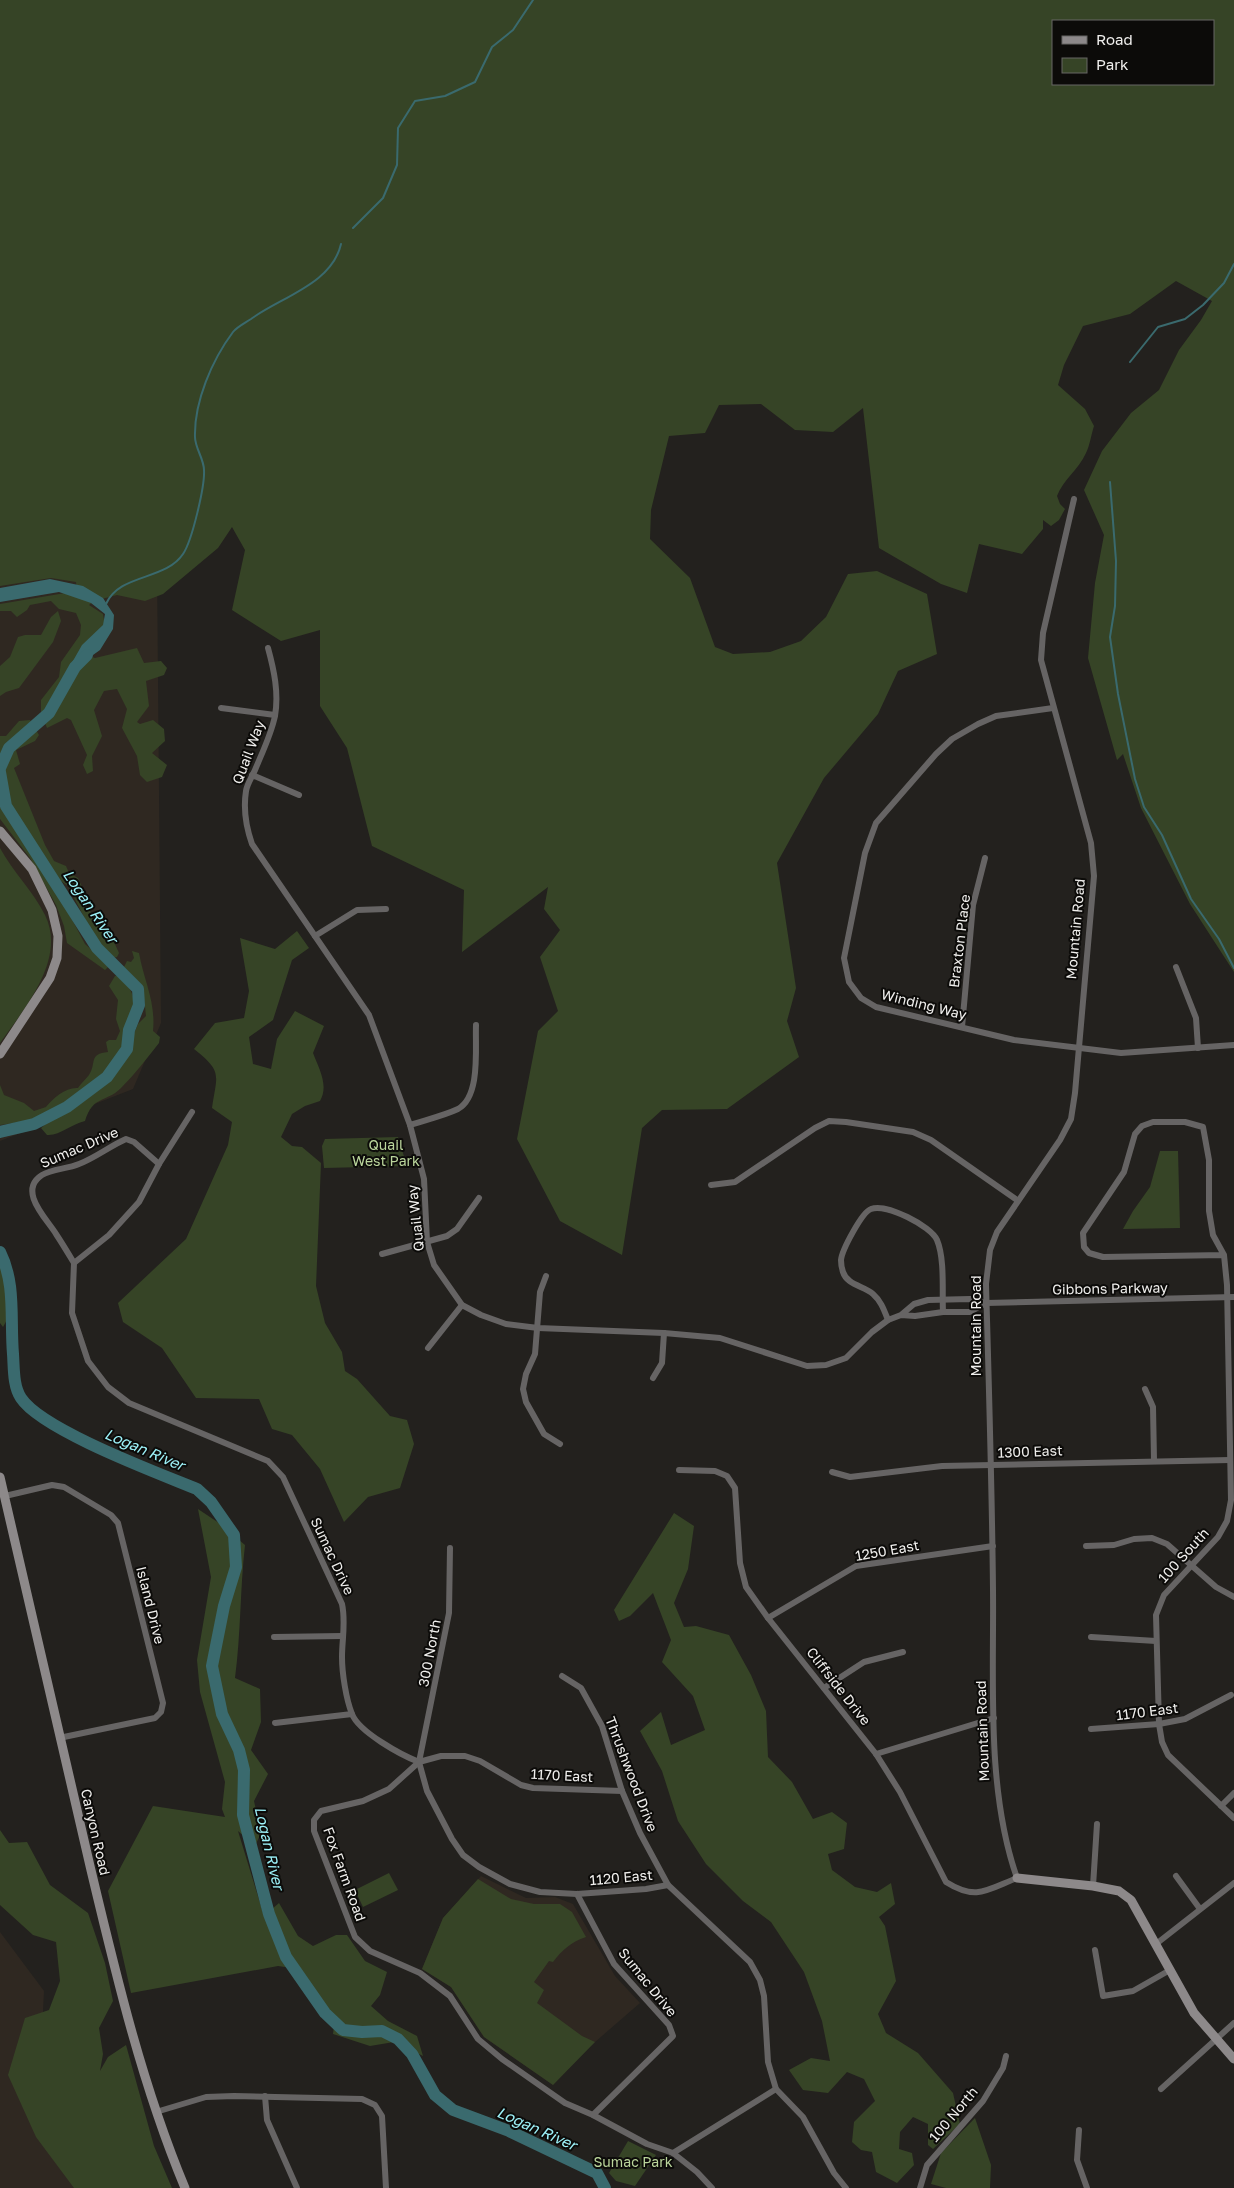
<svg xmlns="http://www.w3.org/2000/svg" width="1234" height="2188" font-family="'Golos Text',sans-serif">
	<style>
		.built { fill: #2f2821 }
		.green { fill: #364426; fill-rule: evenodd }
		.water { fill: #3a6a6e }
		.lines { fill: none; stroke-linecap: round; stroke-linejoin: round }
		.stream { stroke: #3a6a6e; stroke-width: 2 }
		.river { stroke: #3a6a6e; stroke-width: 12 }
		.street { stroke: #666464; stroke-width: 6 }
		.secondary { stroke: #8d898a; stroke-width: 9 }
		.labels { text-anchor: middle; dominant-baseline: central; stroke-width: 4; stroke-linejoin: round; paint-order: stroke }
		.street-label { font-size: 14px; fill: #f0efed; stroke: #0c0b09 }
		.park-label { font-size: 14px; fill: #bbd69c; stroke: #0c0b09 }
		.water-label { font-size: 15px; font-style: italic; fill: #9df2f9; stroke: #0c0b09 }
	</style>
	<rect width="100%" height="100%" fill="#23211e"/>
	<!-- built -->
	<g class="built">
		<path d="M156,447L161,1023L133,1089L0,1141V453Z"/>
		<path d="M481,1876L526,1898L555,1897L573,1904L615,1976L640,2003L587,2049L553,2085L484,2037L451,1987L422,1969L443,1918Z"/>
		<path d="M0,1932L44,1991L39,2094L81,2188H0Z"/>
	</g>
	<!-- green -->
	<g class="green">
		<path d="M0,0H1234V972L1190,904L1141,808L1123,754L1117,760L1088,658L1095,583L1104,535L1084,490L1102,451L1131,413L1159,390L1179,350L1201,320L1212,301L1176,281L1130,314L1083,326L1064,365L1058,385L1085,409L1094,426C1091,435 1090,445 1086,453C1079,469 1063,480 1057,496L1060,504L1065,509L1059,520L1051,526L1043,520V529L1022,554L979,544L967,593L941,584L879,548L863,408L833,432L795,430L761,404L719,405L705,433L669,436L651,510L650,539L690,578L715,647L733,654L770,652L801,641L826,617L848,574L877,571L927,594L937,654L898,671L878,714L824,778L777,863L796,988L787,1021L799,1057L727,1109L662,1110L642,1128L622,1255L560,1221L517,1139L538,1031L558,1011L540,957L560,930L544,909L548,887L462,952L464,890L372,846L347,748L320,706V630L281,641L232,610L245,550L232,527L218,548L163,594L145,601L117,595L94,601L89,605L103,614L105,626L83,654L95,658L137,648L144,663L161,661L167,668L164,675L146,681L149,706L137,722L140,724L153,720L164,729L165,741L152,753L167,765L162,777L147,782L140,775L137,756L122,728L127,709L117,689L104,691L94,710L102,736L92,756L93,771L87,774L83,765L87,755L71,720L67,718L47,728L41,713V700L59,677L61,662L80,635L81,625L76,613L59,609L51,601L30,605L27,610L17,617L11,611H0V604L77,591L76,582L51,578L0,586ZM1053,21H1213V84H1053Z"/>
		<path d="M58,611L61,621L53,642L19,688L6,692L0,696V666L10,657L18,637L25,635H41L51,617Z"/>
		<path d="M30,720L39,735L35,741L16,750L20,764L14,768L45,845L54,861L66,866L69,873L78,878L82,887V895L92,915L114,942L119,953L117,957L112,958L100,948L68,886L54,876L36,844L26,833L23,837L51,880L85,944L106,963L108,967L105,970L67,943L64,926L56,905L30,858L0,819V736H6L19,721Z"/>
		<path d="M0,848C13,872 33,891 45,915C67,959 24,1009 0,1043Z"/>
		<path d="M297,931L309,948L292,960L273,1020L249,1037L253,1064L271,1069L277,1039L295,1011L324,1026L313,1053C319,1069 329,1085 320,1101L305,1106L292,1114L281,1137L292,1146L302,1147L321,1163L316,1286L325,1323L342,1352L345,1371L357,1379L390,1416L407,1420L414,1444L400,1488L368,1497L344,1522L320,1469L292,1435L272,1429L259,1399L196,1398L162,1348L123,1322L118,1303L186,1239L228,1145L232,1122L212,1108C217,1074 223,1072 194,1049L215,1023L244,1018L249,991L240,938L275,949Z"/>
		<path d="M132,951L139,953C144,981 156,1002 153,1031L160,1037L159,1043C147,1058 135,1074 121,1088C106,1103 93,1095 85,1121C71,1124 60,1136 47,1135L41,1128L54,1117L0,1125V1085L4,1095L24,1103L34,1111L46,1107C53,1098 66,1087 78,1088C81,1083 86,1079 89,1075C97,1063 88,1054 108,1052L106,1042L109,1040H116L120,1031L116,1019L118,1000L109,986L115,976H119C142,999 135,1010 124,1037L125,1042L131,1041L138,1024L146,1016C144,991 142,984 124,967L127,961L131,962L134,958Z"/>
		<path d="M398,1137L407,1166L324,1168L322,1146L325,1139Z"/>
		<path d="M1160,1151H1178L1180,1228L1123,1229L1133,1211L1150,1187Z"/>
		<path d="M0,1265C7,1284 15,1309 3,1327L0,1323Z"/>
		<path d="M198,1509L219,1523L245,1545C240,1589 241,1633 235,1678L260,1689L261,1722L251,1750L268,1774L254,1801L261,1833L255,1846L238,1831L264,1916L279,1903L298,1936L313,1946L336,1935H347L365,1961L387,1972L380,1995L371,2006L388,2021L417,2036L423,2056L394,2042L370,2046L333,2034L335,2018L298,1969L278,1966L131,1993L108,1891L153,1806L225,1817L222,1809L225,1782L200,1692L197,1660L211,1577Z"/>
		<path d="M674,1513L694,1526L688,1569L674,1603L684,1627L696,1626L729,1635L751,1675L766,1711L768,1757L792,1782L813,1819L832,1812L847,1823L844,1849L828,1854L832,1870L855,1887L877,1892L891,1883L895,1904L879,1917L885,1926L896,1981L878,2014L886,2033L918,2053L953,2093L960,2124L933,2149L928,2145V2124L913,2117L900,2132L899,2149L912,2153L914,2165L897,2183L876,2172L872,2152L861,2150L852,2142L854,2122L875,2101L864,2079L847,2072L828,2093L803,2090L789,2070L811,2058L830,2061L822,2021L804,1972L771,1922L743,1901L706,1864L678,1821L662,1771L640,1731L661,1712L671,1745L705,1730L693,1696L662,1662L671,1640L653,1593L630,1616L619,1621L614,1610Z"/>
		<path d="M0,1830L9,1843L27,1842L50,1885L88,1913L105,1963L113,2001L99,2028L103,2054L100,2071L108,2057L126,2045L154,2146L172,2188H74L36,2137L8,2075L25,2018L49,2010L60,1981L56,1942L33,1935L0,1905Z"/>
		<path d="M389,1873L398,1890L363,1907L355,1890Z"/>
		<path d="M478,1879L511,1899L534,1904H560L572,1912L586,1937C571,1942 562,1950 553,1962L549,1961L534,1982L544,1990L537,2003L582,2036L595,2042L553,2085L484,2037L451,1987L422,1969L443,1918Z"/>
		<path d="M975,2118L991,2165L990,2188H946L931,2184L941,2153Z"/>
		<path d="M628,2141L656,2155L635,2186L616,2181L609,2173Z"/>
	</g>
	<!-- water -->
	<path class="water" d="M50,579L83,586L103,598L114,615L113,629L100,650L65,675L82,645L103,625L105,614L91,603L59,592L0,602V588Z"/>
	<g class="lines">
		<!-- stream -->
		<g class="stream">
			<path d="M353,228L383,198L397,165L398,128L415,101L445,96L475,82L492,47L513,30L533,0"/>
			<path d="M1130,362L1158,327L1185,319L1203,305L1224,283L1234,264"/>
			<path d="M1110,482L1116,561L1115,606L1110,637L1118,694L1135,779L1144,807L1162,835L1191,899L1219,939L1234,968"/>
			<path d="M106,604C120,573 165,581 183,554C192,541 205,486 204,470C204,459 195,448 195,437C194,402 212,360 233,332C237,327 245,323 251,319C281,297 332,284 341,244"/>
		</g>
		<!-- river -->
		<g class="river">
			<path d="M0,768L9,748L49,713L75,667L87,655"/>
			<path d="M0,772L6,806L97,948L138,989L139,1005L129,1030L127,1049L107,1077L67,1107L34,1124L0,1132"/>
			<path d="M0,1252C16,1284 10,1319 13,1354C14,1368 13,1386 21,1398C42,1430 158,1473 197,1489L211,1502L234,1535L236,1567L224,1606L212,1666L222,1714L239,1750L244,1770L243,1815L269,1914L286,1957L325,2013L343,2030L362,2032L382,2031L398,2039L412,2054L435,2095L453,2110L509,2131L597,2173L605,2188"/>
		</g>
		<!-- street -->
		<g class="street">
			<path d="M268,648C274,670 279,693 275,716C271,735 262,753 255,770C252,777 247,784 246,791C243,810 246,827 252,844L369,1015L410,1125L424,1179L427,1242L434,1265L462,1305L481,1315L506,1324L538,1328L664,1333L720,1338L807,1366L826,1365L846,1358L872,1332L888,1320L901,1315L914,1304L928,1300L970,1299L986,1303L970,1312H943L915,1316L901,1315"/>
			<path d="M221,708L275,715"/>
			<path d="M1053,708L996,716L978,724L952,739L936,754L876,823L865,853L844,958L849,982L861,998L876,1007L1014,1040L1121,1053L1234,1045"/>
			<path d="M252,775L299,795"/>
			<path d="M315,936L357,910L386,909"/>
			<path d="M1176,967L1196,1018L1198,1048"/>
			<path d="M962,1027L973,905L985,858"/>
			<path d="M192,1112L159,1164L139,1202L109,1235L74,1263L72,1313L88,1361L108,1387L129,1403L268,1461L283,1477L342,1604C346,1622 342,1639 342,1657C342,1673 346,1699 352,1714C359,1732 401,1755 419,1762"/>
			<path d="M410,1125C425,1120 443,1116 458,1109C481,1096 475,1048 476,1025"/>
			<path d="M711,1185L735,1182L815,1128L829,1121L846,1122L913,1132L931,1140L1017,1200"/>
			<path d="M382,1254L447,1236L457,1229L479,1198"/>
			<path d="M1224,1255L1103,1257L1089,1253L1084,1247L1083,1233L1124,1172L1135,1134L1142,1126L1153,1122H1185L1203,1127L1209,1160V1211L1213,1235L1224,1255L1227,1285L1231,1500L1227,1521L1218,1537L1164,1595L1156,1615L1159,1724L1162,1742L1168,1755L1234,1818"/>
			<path d="M74,1263C68,1253 62,1243 56,1234C47,1219 17,1191 42,1175C52,1169 67,1169 79,1164C95,1158 110,1146 126,1139L134,1142L159,1164"/>
			<path d="M546,1276L540,1292L535,1354L526,1374L523,1389L526,1402L544,1434L560,1444"/>
			<path d="M986,1303L1234,1297"/>
			<path d="M888,1320C884,1310 881,1301 873,1294C864,1286 847,1285 843,1272C842,1269 841,1263 841,1260C842,1250 862,1212 871,1209C886,1203 931,1226 937,1240C945,1259 942,1292 943,1312"/>
			<path d="M428,1348L462,1305"/>
			<path d="M653,1378L662,1363L664,1333"/>
			<path d="M1145,1389L1153,1407L1154,1460"/>
			<path d="M679,1470L715,1471L727,1476L735,1488L740,1563L746,1587L768,1618L876,1754L900,1792L946,1882C976,1901 987,1890 1017,1878C986,1790 994,1682 993,1590C992,1488 989,1386 986,1284L990,1250L997,1232L1060,1140L1071,1119L1075,1093L1094,876L1091,843L1041,660L1043,633L1074,499"/>
			<path d="M832,1472L850,1477L942,1466L1230,1460"/>
			<path d="M5,1496L52,1485L64,1487L111,1515L118,1523L163,1703L161,1712L155,1718L59,1738"/>
			<path d="M1086,1546L1114,1545L1134,1539L1152,1538L1167,1544L1216,1587L1234,1597"/>
			<path d="M450,1548L449,1613L419,1762L427,1791L452,1839L463,1855L479,1867L510,1884L540,1892L577,1894L646,1889L668,1885"/>
			<path d="M768,1618L856,1566L993,1546"/>
			<path d="M274,1637L342,1636"/>
			<path d="M1091,1637L1156,1641"/>
			<path d="M562,1676L581,1688L602,1726L622,1791L640,1833L668,1885L750,1962L760,1980L764,1996L768,2062L776,2089L803,2117L834,2173L846,2188"/>
			<path d="M824,1688L864,1662L903,1652"/>
			<path d="M275,1723L352,1714"/>
			<path d="M1091,1729L1159,1724L1185,1719L1231,1695"/>
			<path d="M876,1754L994,1718"/>
			<path d="M622,1791L533,1788L521,1785L480,1761L465,1756H441L419,1762L389,1789L363,1801L321,1811L314,1820V1831L355,1937L370,1951L420,1973L450,1996L478,2039L502,2059L565,2103L593,2115L647,2144L673,2153L697,2172L712,2188"/>
			<path d="M1221,1806L1234,1793"/>
			<path d="M1176,1876L1200,1909"/>
			<path d="M1093,1886L1097,1824"/>
			<path d="M577,1894L614,1964L669,2025L673,2036L593,2115"/>
			<path d="M1156,1944L1234,1883"/>
			<path d="M1095,1950L1103,1996L1133,1991L1170,1970"/>
			<path d="M1161,2089L1234,2023"/>
			<path d="M265,2096L267,2120L297,2188"/>
			<path d="M156,2112L206,2097L234,2096L362,2099L375,2105L382,2116L386,2188"/>
			<path d="M1079,2130L1077,2160L1087,2188"/>
			<path d="M673,2153L776,2089"/>
			<path d="M920,2188L927,2165L983,2101L1003,2068L1006,2056"/>
		</g>
		<!-- secondary -->
		<g class="secondary">
			<path d="M0,831L32,869L52,910L58,936L57,958L50,978L0,1054"/>
			<path d="M0,1477C30,1607 59,1737 90,1866C116,1975 142,2085 185,2188"/>
			<path d="M1017,1878L1093,1886L1119,1891L1131,1900L1194,2013L1234,2059"/>
		</g>
	</g>
	<g class="labels">
		<!-- street labels -->
		<g class="street-label">
			<text transform="translate(248 752) rotate(-69)">Quail Way</text>
			<text transform="translate(1075 929) rotate(-85)">Mountain Road</text>
			<text transform="translate(959 941) rotate(-83)">Braxton Place</text>
			<text transform="translate(924 1004) rotate(14)">Winding Way</text>
			<text transform="translate(79 1147) rotate(-23)">Sumac Drive</text>
			<text transform="translate(415 1218) rotate(-96)">Quail Way</text>
			<text transform="translate(1110 1288) rotate(-1)">Gibbons Parkway</text>
			<text transform="translate(975 1326) rotate(-90)">Mountain Road</text>
			<text transform="translate(1030 1451) rotate(-2)">1300 East</text>
			<text transform="translate(887 1550) rotate(-10)">1250 East</text>
			<text transform="translate(1183 1555) rotate(-48)">100 South</text>
			<text transform="translate(333 1556) rotate(65)">Sumac Drive</text>
			<text transform="translate(151 1605) rotate(76)">Island Drive</text>
			<text transform="translate(429 1653) rotate(-79)">300 North</text>
			<text transform="translate(839 1686) rotate(52)">Cliffside Drive</text>
			<text transform="translate(1147 1711) rotate(-7)">1170 East</text>
			<text transform="translate(982 1731) rotate(-92)">Mountain Road</text>
			<text transform="translate(632 1774) rotate(69)">Thrushwood Drive</text>
			<text transform="translate(562 1775) rotate(3)">1170 East</text>
			<text transform="translate(96 1832) rotate(77)">Canyon Road</text>
			<text transform="translate(345 1874) rotate(70)">Fox Farm Road</text>
			<text transform="translate(621 1877) rotate(-5)">1120 East</text>
			<text transform="translate(648 1982) rotate(51)">Sumac Drive</text>
			<text transform="translate(953 2114) rotate(-50)">100 North</text>
		</g>
		<!-- park labels -->
		<g class="park-label">
			<text x="386" y="1144">Quail<tspan x="386" dy="16">West Park</tspan></text>
			<text x="633" y="2161">Sumac Park</text>
		</g>
		<!-- water labels -->
		<g class="water-label">
			<text transform="translate(91 906) rotate(56)">Logan River</text>
			<text transform="translate(145 1449) rotate(23)">Logan River</text>
			<text transform="translate(270 1848) rotate(77)">Logan River</text>
			<text transform="translate(537 2128) rotate(24)">Logan River</text>
		</g>
	</g>
	<!-- legend -->
	<rect x="1052" y="20" width="162" height="65" fill="#0c0b09" stroke="#676664"/>
	<rect x="1062" y="36" width="25" height="8" fill="#8d898a" stroke="#676664"/>
	<text x="1096" y="45" font-size="15" fill="#f0efed">Road</text>
	<rect x="1062" y="58" width="25" height="15" fill="#364426" stroke="#676664"/>
	<text x="1096" y="70" font-size="15" fill="#f0efed">Park</text>
</svg>
